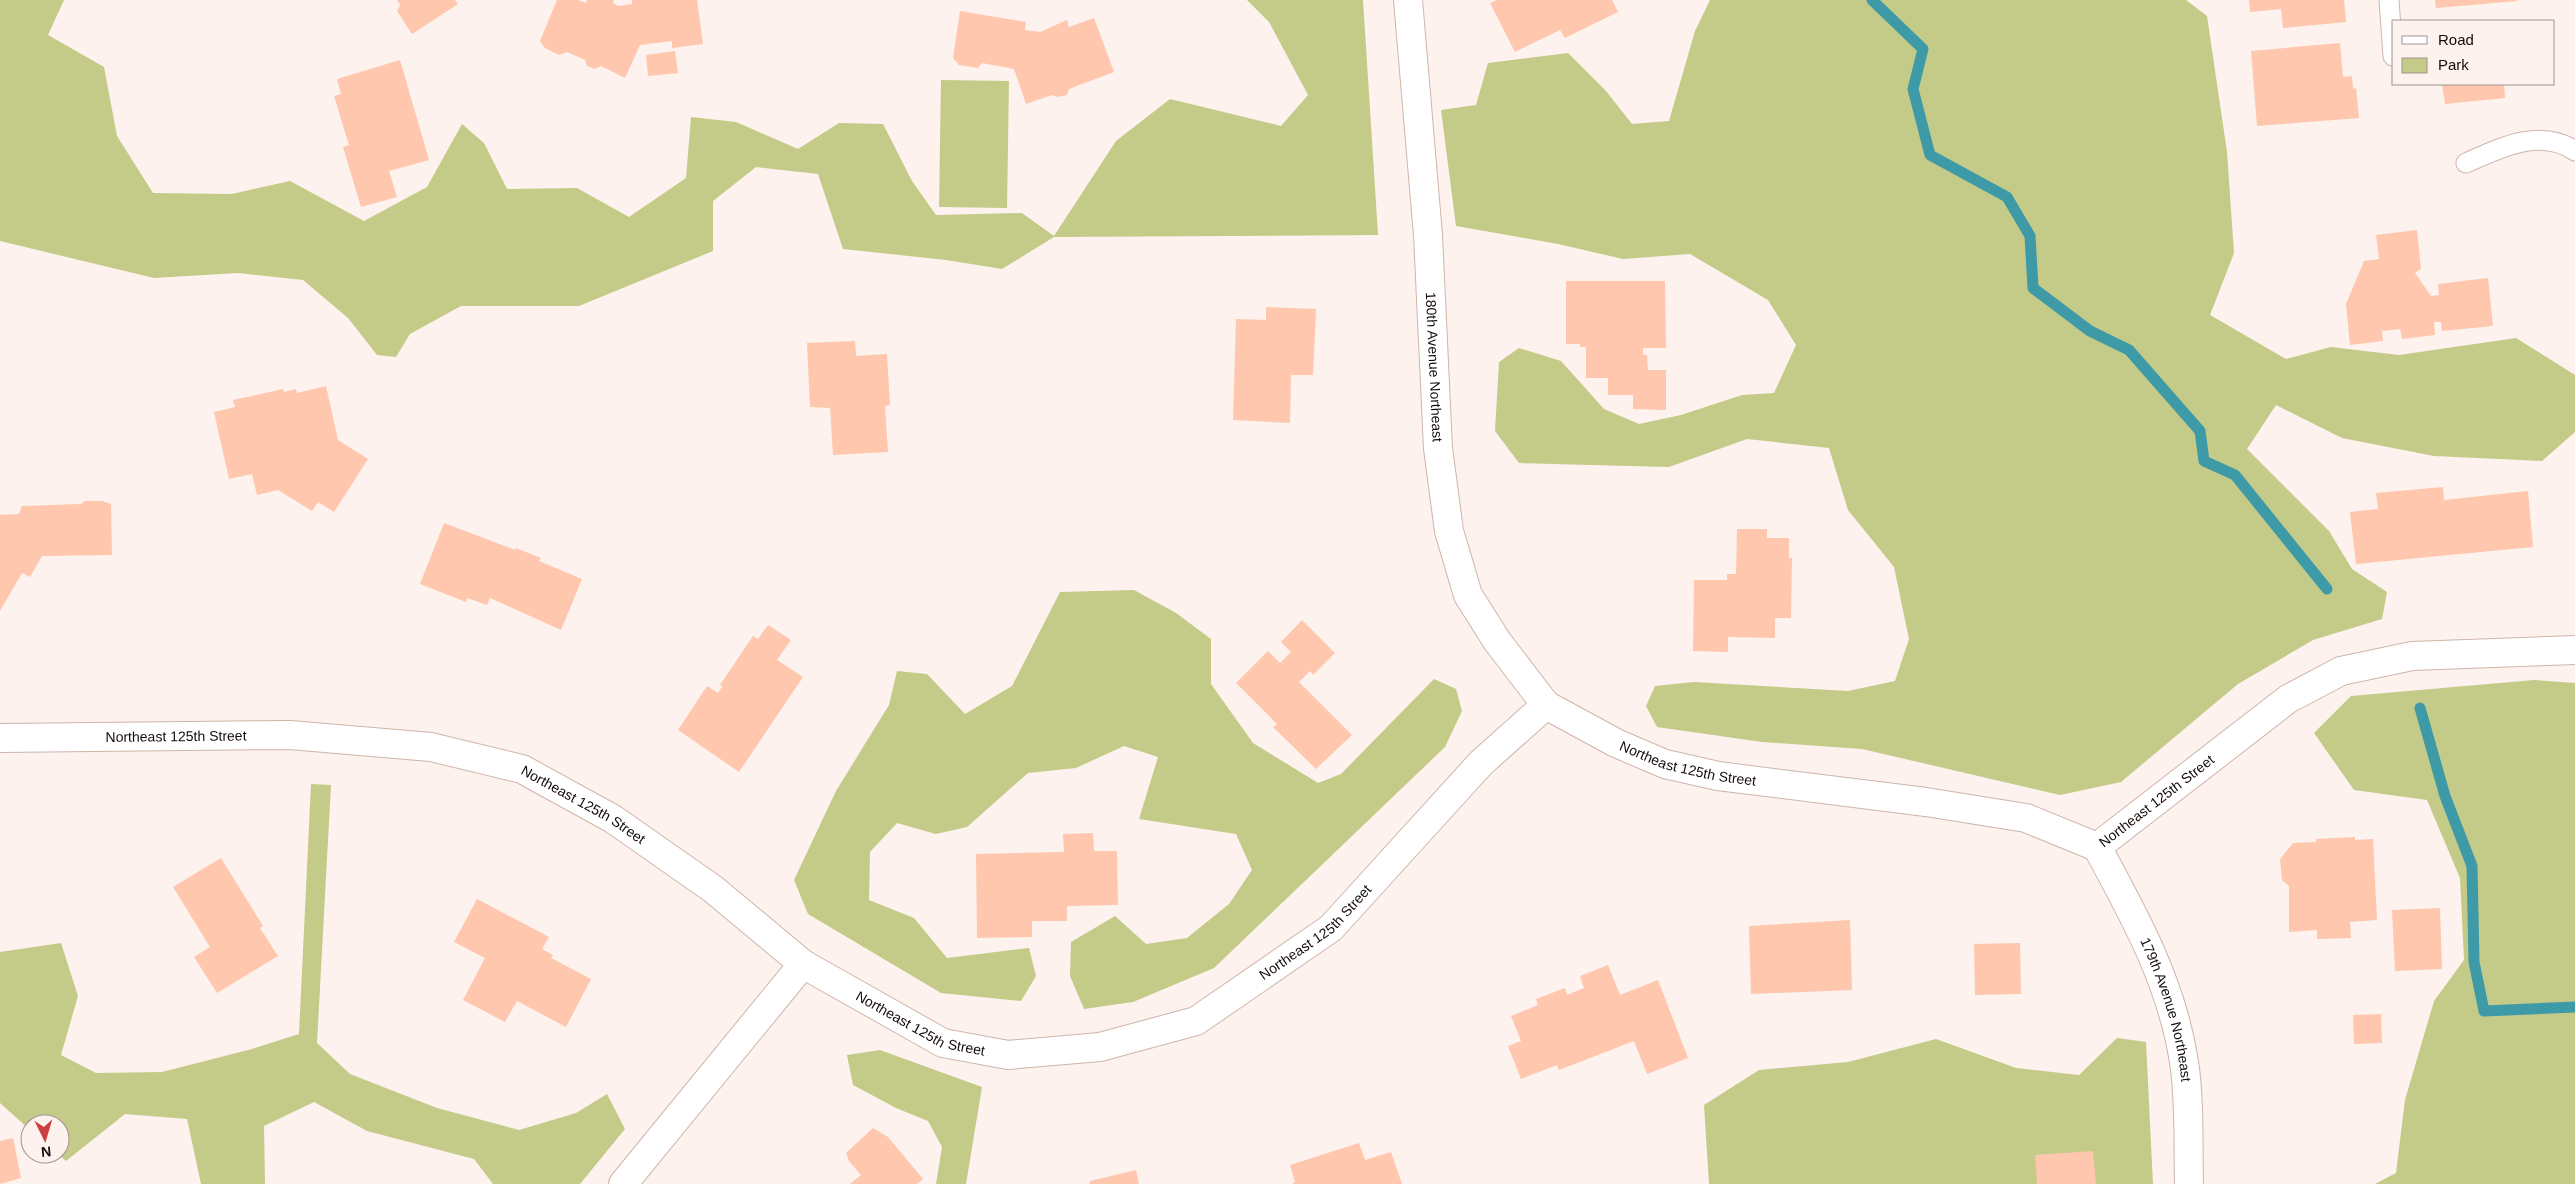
<svg xmlns="http://www.w3.org/2000/svg" width="2575" height="1184" font-family="Helvetica,sans-serif">
	<style>
		.green { fill: #c4ca88 }
		.lines { fill: none; stroke-linecap: round; stroke-linejoin: round }
		.stream { stroke: #3d9aa6; stroke-width: 11 }
		.building { fill: #fec7ae }
		.service-casing { stroke: #cfb5aa; stroke-width: 21 }
		.minor-casing { stroke: #cfb5aa; stroke-width: 30 }
		.service { stroke: #fff; stroke-width: 19 }
		.minor { stroke: #fff; stroke-width: 28 }
		.labels { text-anchor: middle; dominant-baseline: central; stroke-width: 4.5; stroke-linejoin: round; paint-order: stroke }
		.street-label { font-size: 14px; fill: #140b08; stroke: #fdf2ed }
	</style>
	<rect width="100%" height="100%" fill="#fdf2ed"/>
	<!-- green -->
	<g class="green">
		<path d="M0,0H64L48,35L104,67L117,136L153,193L232,194L290,181L364,221L427,187L462,124L484,143L507,189L577,188L629,217L686,178L691,117L736,122L798,149L839,123L883,124L912,181L936,215L1022,213L1054,236L1116,141L1170,99L1281,126L1308,95L1269,22L1247,0H1363L1378,235L1054,237L1002,269L946,260L843,249L818,174L756,167L713,201V251L579,306H461L410,334L396,357L377,355L348,318L303,280L238,273L154,278L0,241Z"/>
		<path d="M1710,0H2186L2207,16L2227,152L2234,253L2210,315L2286,359L2331,347L2399,355L2516,338L2575,375V432L2542,461L2434,456L2342,438L2276,405L2247,449L2329,531L2352,569L2387,592L2382,619L2313,640L2238,684L2121,782L2060,795L1862,749L1762,742L1657,727L1646,706L1655,686L1694,682L1848,691L1895,681L1909,639L1894,567L1848,510L1829,448L1747,439L1669,467L1519,463L1495,431L1499,362L1519,348L1561,361L1604,409L1639,424L1681,415L1742,395L1774,393L1796,345L1768,300L1690,254L1623,259L1558,244L1456,226L1441,110L1476,105L1488,63L1568,53L1606,91L1632,124L1669,121L1695,31Z"/>
		<path d="M941,80L1009,81L1007,208L939,207Z"/>
		<path d="M1134,590L1176,613L1211,639V684L1253,743L1318,783L1341,774L1434,679L1456,689L1462,711L1445,747L1214,968L1133,1002L1084,1009L1070,976L1071,942L1115,916L1146,944L1187,938L1229,904L1252,870L1236,834L1139,819L1158,757L1124,746L1076,768L1028,773L967,827L936,834L897,823L870,852L869,900L914,918L947,958L1029,948L1036,976L1021,1001L941,993L808,914L794,880L836,791L889,705L897,671L927,674L965,714L1012,686L1060,592Z"/>
		<path d="M2534,680L2575,683V1184H2375L2396,1173L2405,1100L2434,1001L2464,960L2460,878L2427,800L2354,790L2314,733L2351,696Z"/>
		<path d="M311,784L331,785L317,1043L350,1074L437,1108L519,1130L576,1113L607,1094L625,1129L580,1184H493L474,1159L367,1131L314,1102L264,1126L265,1184H201L187,1119L125,1114L66,1161L58,1154H60V1124H30V1130L0,1103V952L61,943L78,996L61,1055L96,1073L162,1072L252,1049L299,1034Z"/>
		<path d="M2117,1038L2146,1042L2153,1184H1709L1704,1105L1759,1070L1848,1062L1936,1039L2016,1068L2079,1075Z"/>
		<path d="M880,1050L982,1087L966,1184H936L942,1147L928,1121L896,1108L853,1085L847,1055Z"/>
	</g>
	<g class="lines">
		<!-- stream -->
		<g class="stream">
			<path d="M1872,0L1923,49L1913,89L1930,155L2007,197L2030,236L2033,288L2090,331L2129,350L2200,431L2204,461L2235,475L2327,589"/>
			<path d="M2420,708L2445,796L2472,866L2474,962L2484,1011L2575,1007"/>
		</g>
	</g>
	<!-- building -->
	<g class="building">
		<path d="M397,0H455L458,4L412,34L397,11L400,5Z"/>
		<path d="M557,0H578L586,3L587,0H614L613,3L618,6L632,4V0H697L703,44L672,48V41L640,45L625,78L601,66L595,69L587,66L585,60L567,52L559,55L545,48L540,41Z"/>
		<path d="M1497,0H1612L1618,12L1565,38L1560,30L1515,52L1490,3Z"/>
		<path d="M2249,0H2344L2346,22L2283,28L2281,9L2250,12Z"/>
		<path d="M2435,0H2517V1L2436,8Z"/>
		<path d="M960,11L1026,22L1025,30L1040,32L1067,20L1069,27L1094,18L1114,72L1069,89L1067,95L1058,97L1052,95L1026,104L1014,69L982,63L978,68L959,65L953,58Z"/>
		<path d="M2340,43L2343,77L2352,76L2353,89L2356,88L2359,118L2257,126L2251,51Z"/>
		<path d="M675,51L678,73L648,76L646,55Z"/>
		<path d="M400,60L429,160L389,171L397,197L361,207L343,147L349,145L334,96L341,94L337,79Z"/>
		<path d="M2442,84H2504L2505,98L2445,104Z"/>
		<path d="M2417,230L2421,269L2415,273L2431,296L2439,295L2438,284L2488,278L2493,326L2442,331L2441,322H2434L2435,335L2402,339L2400,329L2382,331L2383,341L2350,345L2346,304L2364,261L2379,259L2376,235Z"/>
		<path d="M1566,281H1665L1666,348H1643V355H1647L1648,370H1666V410L1633,409V395H1608V378H1586V347H1580V344H1566Z"/>
		<path d="M1266,307L1316,309L1313,375H1291L1290,423L1233,420L1236,319L1266,320Z"/>
		<path d="M855,341L856,356L887,354L890,405L885,406L888,452L833,455L830,408L810,407L807,343Z"/>
		<path d="M326,386L338,440L368,459L334,512L318,502L312,511L278,490L257,495L252,474L229,479L214,412L235,407L233,400L283,389L284,392L296,389L297,393Z"/>
		<path d="M2443,487L2444,500L2528,491L2533,547L2356,564L2350,512L2378,509L2376,493Z"/>
		<path d="M85,501H102L111,504L112,555L42,556L30,577L22,573L0,611V515L19,514L22,506L81,504Z"/>
		<path d="M444,523L515,550L516,548L541,558L539,561L582,579L561,630L490,598L487,605L467,598L466,602L420,584Z"/>
		<path d="M1737,529H1767V538H1789V558H1792L1791,618H1775V638L1728,637V652L1693,651L1694,580H1727V574H1736Z"/>
		<path d="M1302,620L1335,653L1313,675L1310,671L1299,682L1352,735L1316,769L1273,727L1277,724L1236,683L1268,651L1280,663L1291,652L1281,642Z"/>
		<path d="M768,625L791,640L777,660L803,677L739,772L678,730L707,686L718,693L722,687L720,685L753,636L758,639Z"/>
		<path d="M1093,833L1094,851H1117L1118,905L1067,906V921H1032V937L977,938L976,854L1064,852L1063,834Z"/>
		<path d="M2355,837V840L2373,839L2377,920L2350,922L2351,938L2317,939V930L2289,932V886L2282,880L2280,859L2293,843L2316,842V839Z"/>
		<path d="M221,858L263,926L260,928L278,956L217,993L194,957L210,947L173,887Z"/>
		<path d="M477,899L549,937L542,949L553,955L551,958L591,979L566,1027L517,1001L505,1022L463,1000L485,958L454,942Z"/>
		<path d="M2440,908L2442,969L2395,971L2392,910Z"/>
		<path d="M1850,920L1852,990L1751,994L1749,926Z"/>
		<path d="M2020,943L2021,994L1975,995L1974,944Z"/>
		<path d="M1608,965L1620,995L1658,980L1688,1058L1647,1074L1634,1041L1559,1070L1557,1065L1521,1079L1508,1046L1521,1041L1511,1016L1538,1005L1536,999L1565,988L1567,995L1584,988L1580,976Z"/>
		<path d="M2381,1014L2382,1043L2354,1044L2353,1015Z"/>
		<path d="M873,1128L888,1137L923,1179L917,1184H850L861,1175L849,1161L846,1153Z"/>
		<path d="M13,1138L21,1178L0,1184V1141Z"/>
		<path d="M1359,1143L1365,1160L1391,1152L1402,1184H1292L1295,1182L1290,1165Z"/>
		<path d="M2093,1151L2096,1184H2037L2035,1155Z"/>
		<path d="M1136,1170L1139,1184H1090V1181Z"/>
	</g>
	<g class="lines">
		<defs>
			<g id="service">
				<path d="M2389,0L2393,56"/>
				<path d="M2466,163C2500,148 2540,127 2575,151"/>
			</g>
			<g id="minor">
				<path id="s1" d="M1408,0L1428,235L1438,448L1449,531L1468,595L1497,641L1546,705"/>
				<path id="s2" d="M0,738L290,735L431,747L522,769L613,819L713,889L803,964L943,1043L1008,1055L1100,1047L1196,1021L1331,928L1481,763L1546,705L1616,743L1665,764L1718,776L1926,802L2026,818L2097,847L2288,699L2341,671L2412,656L2575,650"/>
				<path id="s3" d="M2097,847C2134,915 2172,983 2184,1062C2190,1100 2188,1145 2189,1184"/>
				<path d="M623,1184L803,964"/>
			</g>
		</defs>
		<!-- service casing -->
		<use href="#service" class="service-casing"/>
		<!-- minor casing -->
		<use href="#minor" class="minor-casing"/>
		<!-- service -->
		<use href="#service" class="service"/>
		<!-- minor -->
		<use href="#minor" class="minor"/>
	</g>
	<g class="labels">
		<!-- street labels -->
		<g class="street-label">
			<text stroke="none"><textPath href="#s1" startOffset="368">180th Avenue Northeast</textPath></text>
			<text stroke="none"><textPath href="#s2" startOffset="176">Northeast 125th Street</textPath></text>
			<text stroke="none"><textPath href="#s2" startOffset="1916">Northeast 125th Street</textPath></text>
			<text stroke="none"><textPath href="#s2" startOffset="2411">Northeast 125th Street</textPath></text>
			<text stroke="none"><textPath href="#s2" startOffset="596">Northeast 125th Street</textPath></text>
			<text stroke="none"><textPath href="#s2" startOffset="1436">Northeast 125th Street</textPath></text>
			<text stroke="none"><textPath href="#s3" startOffset="178">179th Avenue Northeast</textPath></text>
			<text stroke="none"><textPath href="#s2" startOffset="1001">Northeast 125th Street</textPath></text>
		</g>
	</g>
	<!-- legend -->
	<rect x="2392" y="20" width="162" height="65" fill="#fdf2ed" stroke="#a09691"/>
	<rect x="2402" y="36" width="25" height="8" fill="#ffffff" stroke="#a09691"/>
	<text x="2438" y="45" font-size="15" fill="#140b08">Road</text>
	<rect x="2402" y="58" width="25" height="15" fill="#c4ca88" stroke="#a09691"/>
	<text x="2438" y="70" font-size="15" fill="#140b08">Park</text>
	<!-- north arrow -->
	<g transform="translate(45 1139) rotate(175)"><circle r="24" fill="#fdf2ed" stroke="#a09691"/>
	<path d="M0-4L9 19L0 12L-9 19Z" fill="#ce3f44"/>
	<text y="-8" font-size="14" font-weight="bold" text-anchor="middle" fill="#140b08">N</text>
	</g>
</svg>
